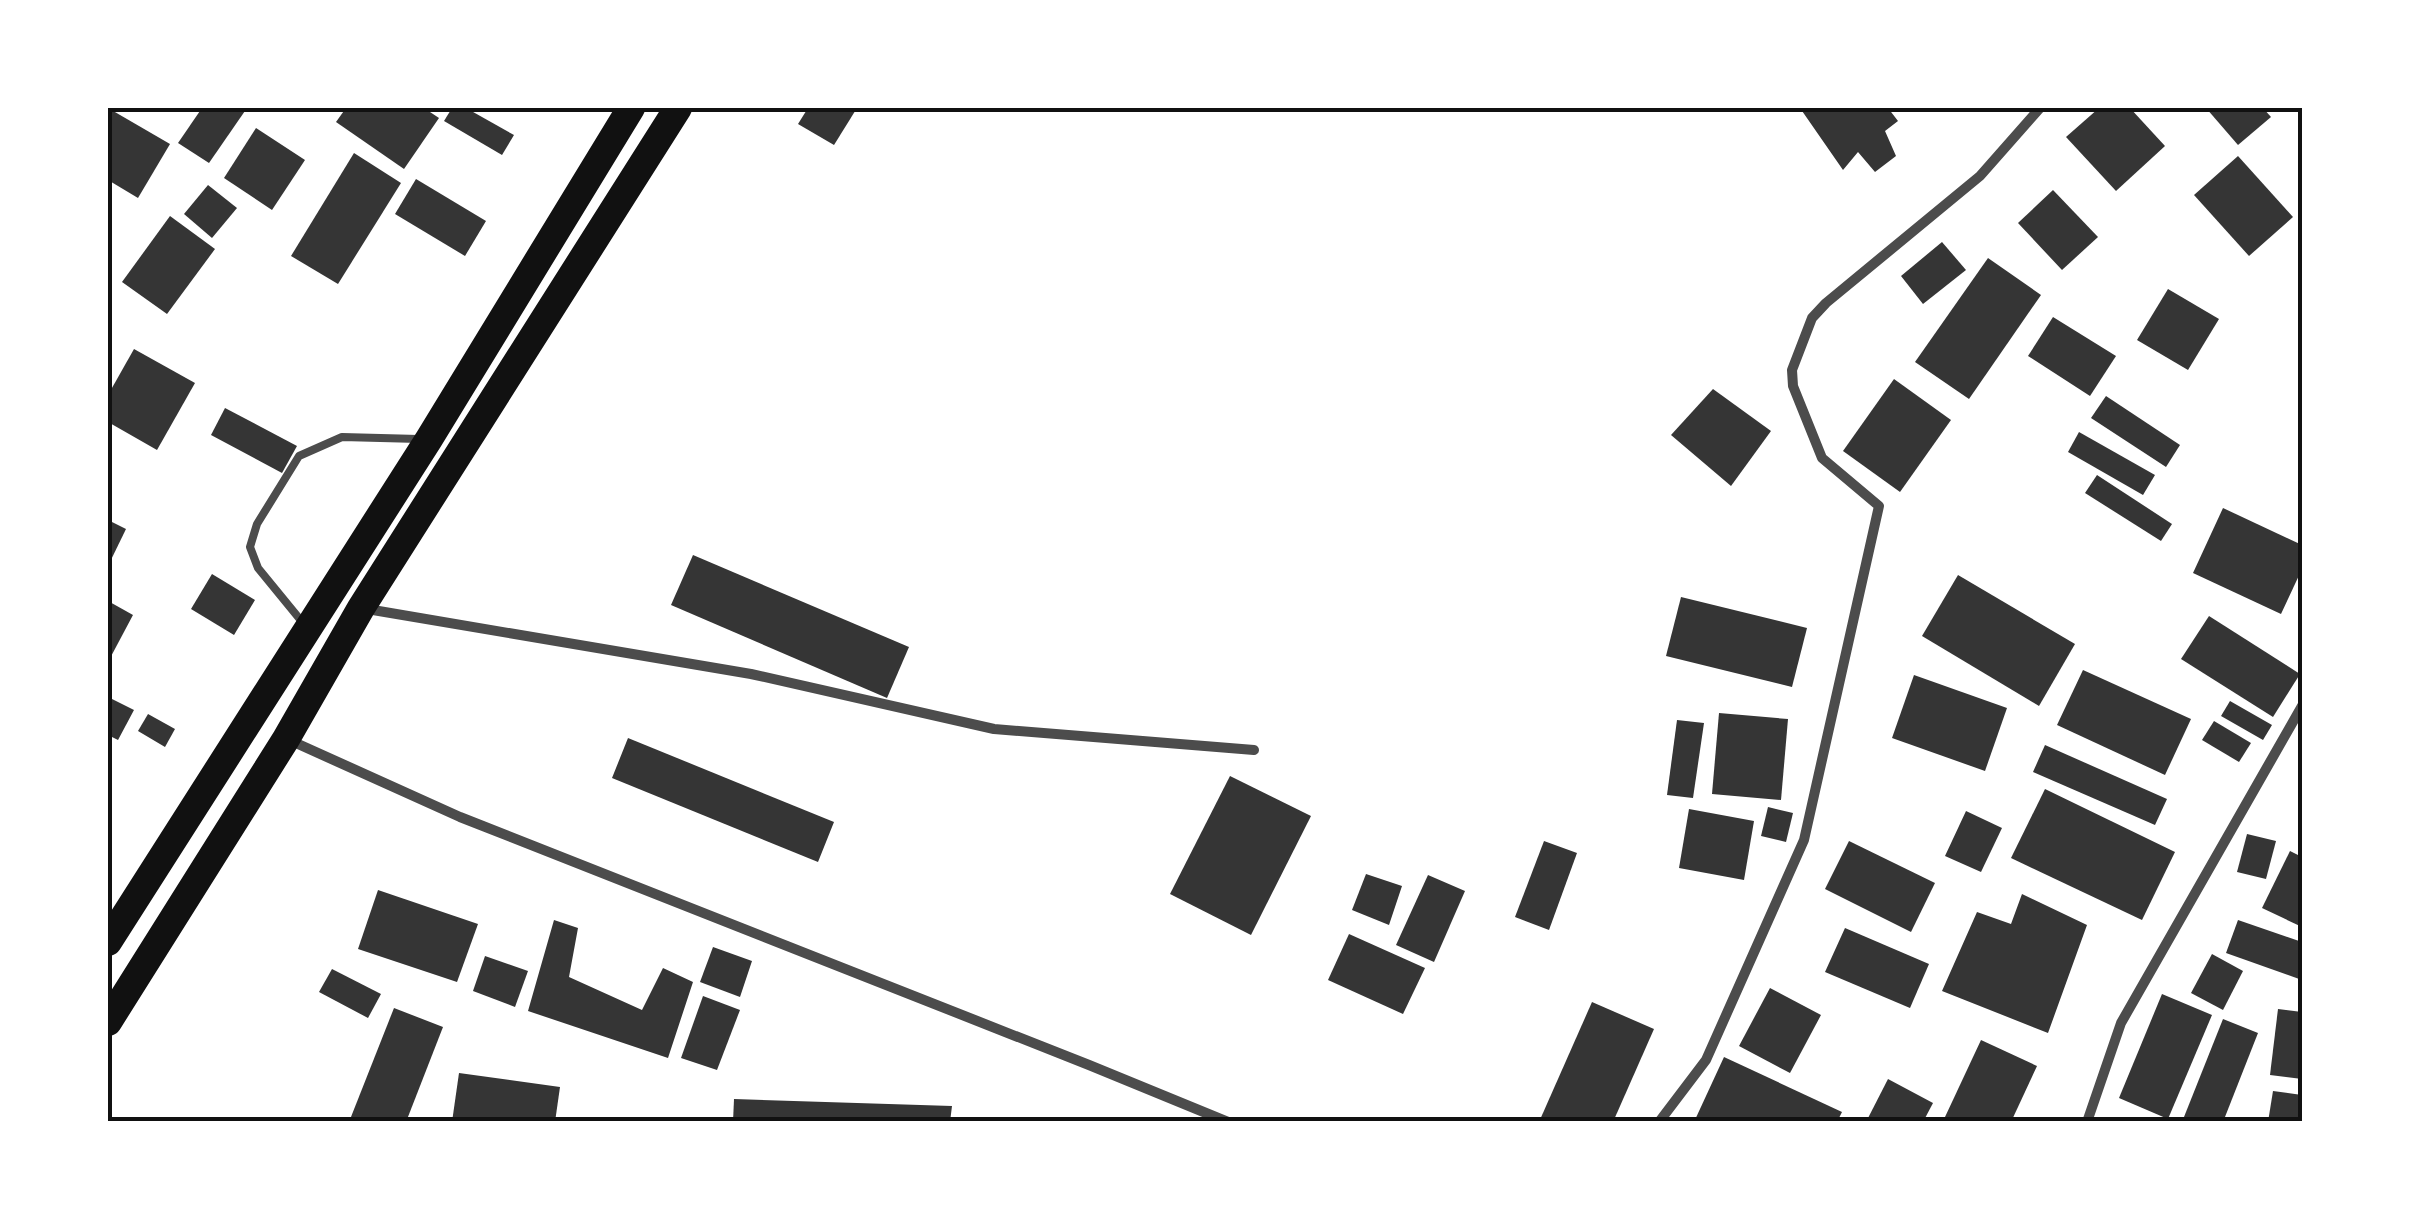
<svg xmlns="http://www.w3.org/2000/svg" width="2410" height="1229" font-family="Roboto,sans-serif">
	<style>
		.building { fill: #353535 }
		.lines { fill: none; stroke-linecap: round; stroke-linejoin: round }
		.service { stroke: #4c4c4c; stroke-width: 8 }
		.minor { stroke: #4c4c4c; stroke-width: 10 }
		.trunk { stroke: #111; stroke-width: 28 }
		.neatline { fill: none; stroke: #111; stroke-width: 4 }
	</style>
	<rect width="100%" height="100%" fill="#fff"/>
	<!-- building -->
	<g class="building">
		<path d="M108,108L170,144L138,198L108,180Z"/>
		<path d="M202,108H247L209,163L178,143Z"/>
		<path d="M346,108H424L439,118L404,169L336,122Z"/>
		<path d="M452,108H466L514,135L502,155L444,121Z"/>
		<path d="M808,108H857L834,145L798,124Z"/>
		<path d="M1800,108H1888L1898,121L1885,131L1896,156L1875,172L1858,152L1843,170Z"/>
		<path d="M2099,108H2130L2165,146L2116,191L2066,137Z"/>
		<path d="M2206,108H2263L2271,117L2238,145Z"/>
		<path d="M256,128L305,160L272,210L224,178Z"/>
		<path d="M354,153L401,183L338,284L291,256Z"/>
		<path d="M2238,156L2293,217L2249,256L2194,195Z"/>
		<path d="M416,179L486,221L465,256L395,214Z"/>
		<path d="M208,185L237,208L212,238L184,214Z"/>
		<path d="M2053,190L2098,237L2062,270L2018,223Z"/>
		<path d="M170,216L215,249L167,314L122,282Z"/>
		<path d="M1942,242L1966,270L1923,304L1901,276Z"/>
		<path d="M1988,258L2041,295L1969,399L1915,362Z"/>
		<path d="M2168,289L2219,319L2188,370L2137,340Z"/>
		<path d="M2053,317L2116,356L2090,396L2028,356Z"/>
		<path d="M134,349L195,383L157,450L108,422V395Z"/>
		<path d="M1894,379L1951,420L1900,492L1843,451Z"/>
		<path d="M1713,389L1771,431L1731,486L1671,435Z"/>
		<path d="M2106,396L2180,445L2166,467L2091,418Z"/>
		<path d="M225,408L297,446L282,473L211,435Z"/>
		<path d="M2079,432L2155,475L2143,495L2068,452Z"/>
		<path d="M2097,475L2172,524L2161,541L2085,493Z"/>
		<path d="M2223,508L2302,545V569L2281,614L2193,573Z"/>
		<path d="M108,520L126,529L108,566Z"/>
		<path d="M693,555L909,647L887,698L671,605Z"/>
		<path d="M212,574L255,600L234,635L191,609Z"/>
		<path d="M1958,575L2075,644L2039,706L1922,636Z"/>
		<path d="M1681,597L1807,628L1792,687L1666,656Z"/>
		<path d="M108,601L133,615L108,662Z"/>
		<path d="M2209,616L2300,674L2273,717L2181,659Z"/>
		<path d="M2083,670L2191,719L2165,775L2057,725Z"/>
		<path d="M1914,675L2007,708L1985,771L1892,738Z"/>
		<path d="M108,697L134,710L118,740L108,735Z"/>
		<path d="M2230,701L2272,725L2263,740L2221,716Z"/>
		<path d="M1719,713L1788,719L1781,800L1712,794Z"/>
		<path d="M148,714L175,729L165,747L138,731Z"/>
		<path d="M1677,720L1704,723L1693,798L1667,795Z"/>
		<path d="M2214,721L2251,743L2239,762L2202,740Z"/>
		<path d="M628,738L834,822L818,862L612,778Z"/>
		<path d="M2045,745L2167,799L2155,825L2033,772Z"/>
		<path d="M1230,776L1311,816L1251,935L1170,894Z"/>
		<path d="M2045,789L2175,852L2142,920L2011,858Z"/>
		<path d="M1768,807L1793,813L1786,842L1761,836Z"/>
		<path d="M1689,809L1754,821L1744,880L1679,868Z"/>
		<path d="M1966,811L2002,828L1981,872L1945,856Z"/>
		<path d="M2247,834L2276,841L2266,879L2237,872Z"/>
		<path d="M1544,841L1577,853L1549,930L1515,917Z"/>
		<path d="M1849,841L1935,883L1911,932L1825,889Z"/>
		<path d="M2290,851L2302,857V927L2262,908Z"/>
		<path d="M1366,874L1402,886L1389,925L1352,910Z"/>
		<path d="M1428,875L1465,891L1434,962L1396,945Z"/>
		<path d="M378,890L478,924L457,982L358,949Z"/>
		<path d="M2022,894L2087,925L2048,1033L1942,991L1977,912L2011,924Z"/>
		<path d="M554,920L578,928L569,977L642,1010L663,968L693,982L668,1058L528,1011Z"/>
		<path d="M2238,920L2302,942V980L2226,953Z"/>
		<path d="M1845,928L1929,964L1910,1008L1825,972Z"/>
		<path d="M1349,934L1425,968L1403,1014L1328,980Z"/>
		<path d="M713,947L752,961L740,997L700,982Z"/>
		<path d="M2212,954L2243,971L2223,1010L2191,993Z"/>
		<path d="M485,956L528,971L515,1007L473,991Z"/>
		<path d="M332,969L381,994L368,1018L319,992Z"/>
		<path d="M1770,988L1821,1015L1790,1073L1739,1046Z"/>
		<path d="M2162,994L2212,1015L2168,1119L2119,1098Z"/>
		<path d="M703,996L740,1010L717,1070L681,1058Z"/>
		<path d="M1592,1002L1654,1029L1613,1122H1539Z"/>
		<path d="M394,1008L443,1027L406,1122H349Z"/>
		<path d="M2278,1009L2302,1012V1079L2270,1075Z"/>
		<path d="M2223,1019L2258,1033L2223,1122H2182Z"/>
		<path d="M1981,1040L2037,1066L2011,1122H1955L1945,1117Z"/>
		<path d="M1724,1057L1842,1112L1837,1122H1694Z"/>
		<path d="M459,1073L560,1087L555,1122H452Z"/>
		<path d="M1888,1079L1933,1103L1923,1122H1866Z"/>
		<path d="M2273,1091L2302,1095V1122H2268Z"/>
		<path d="M734,1099L952,1106L950,1122H733Z"/>
	</g>
	<g class="lines">
		<!-- service -->
		<path class="service" d="M303,623L258,568L250,547L257,524L299,456L342,437L419,439"/>
		<!-- minor -->
		<g class="minor">
			<path d="M367,609L751,674L994,729L1254,750"/>
			<path d="M287,739L460,817L1089,1065L1228,1122"/>
			<path d="M1659,1122L1706,1060L1804,840L1879,506L1822,458L1793,386L1792,370L1812,318L1826,303L1980,176L2040,108"/>
			<path d="M2087,1122L2121,1023L2302,706"/>
		</g>
		<!-- trunk -->
		<g class="trunk">
			<path d="M108,942L429,439L631,108"/>
			<path d="M108,1022L286,739L361,608L678,108"/>
		</g>
	</g>
	<!-- border -->
	<rect width="2410" height="1229" fill="none" stroke="#ffffff" stroke-width="220"/>
	<rect x="110" y="110" width="2190" height="1009" class="neatline"/>
</svg>
